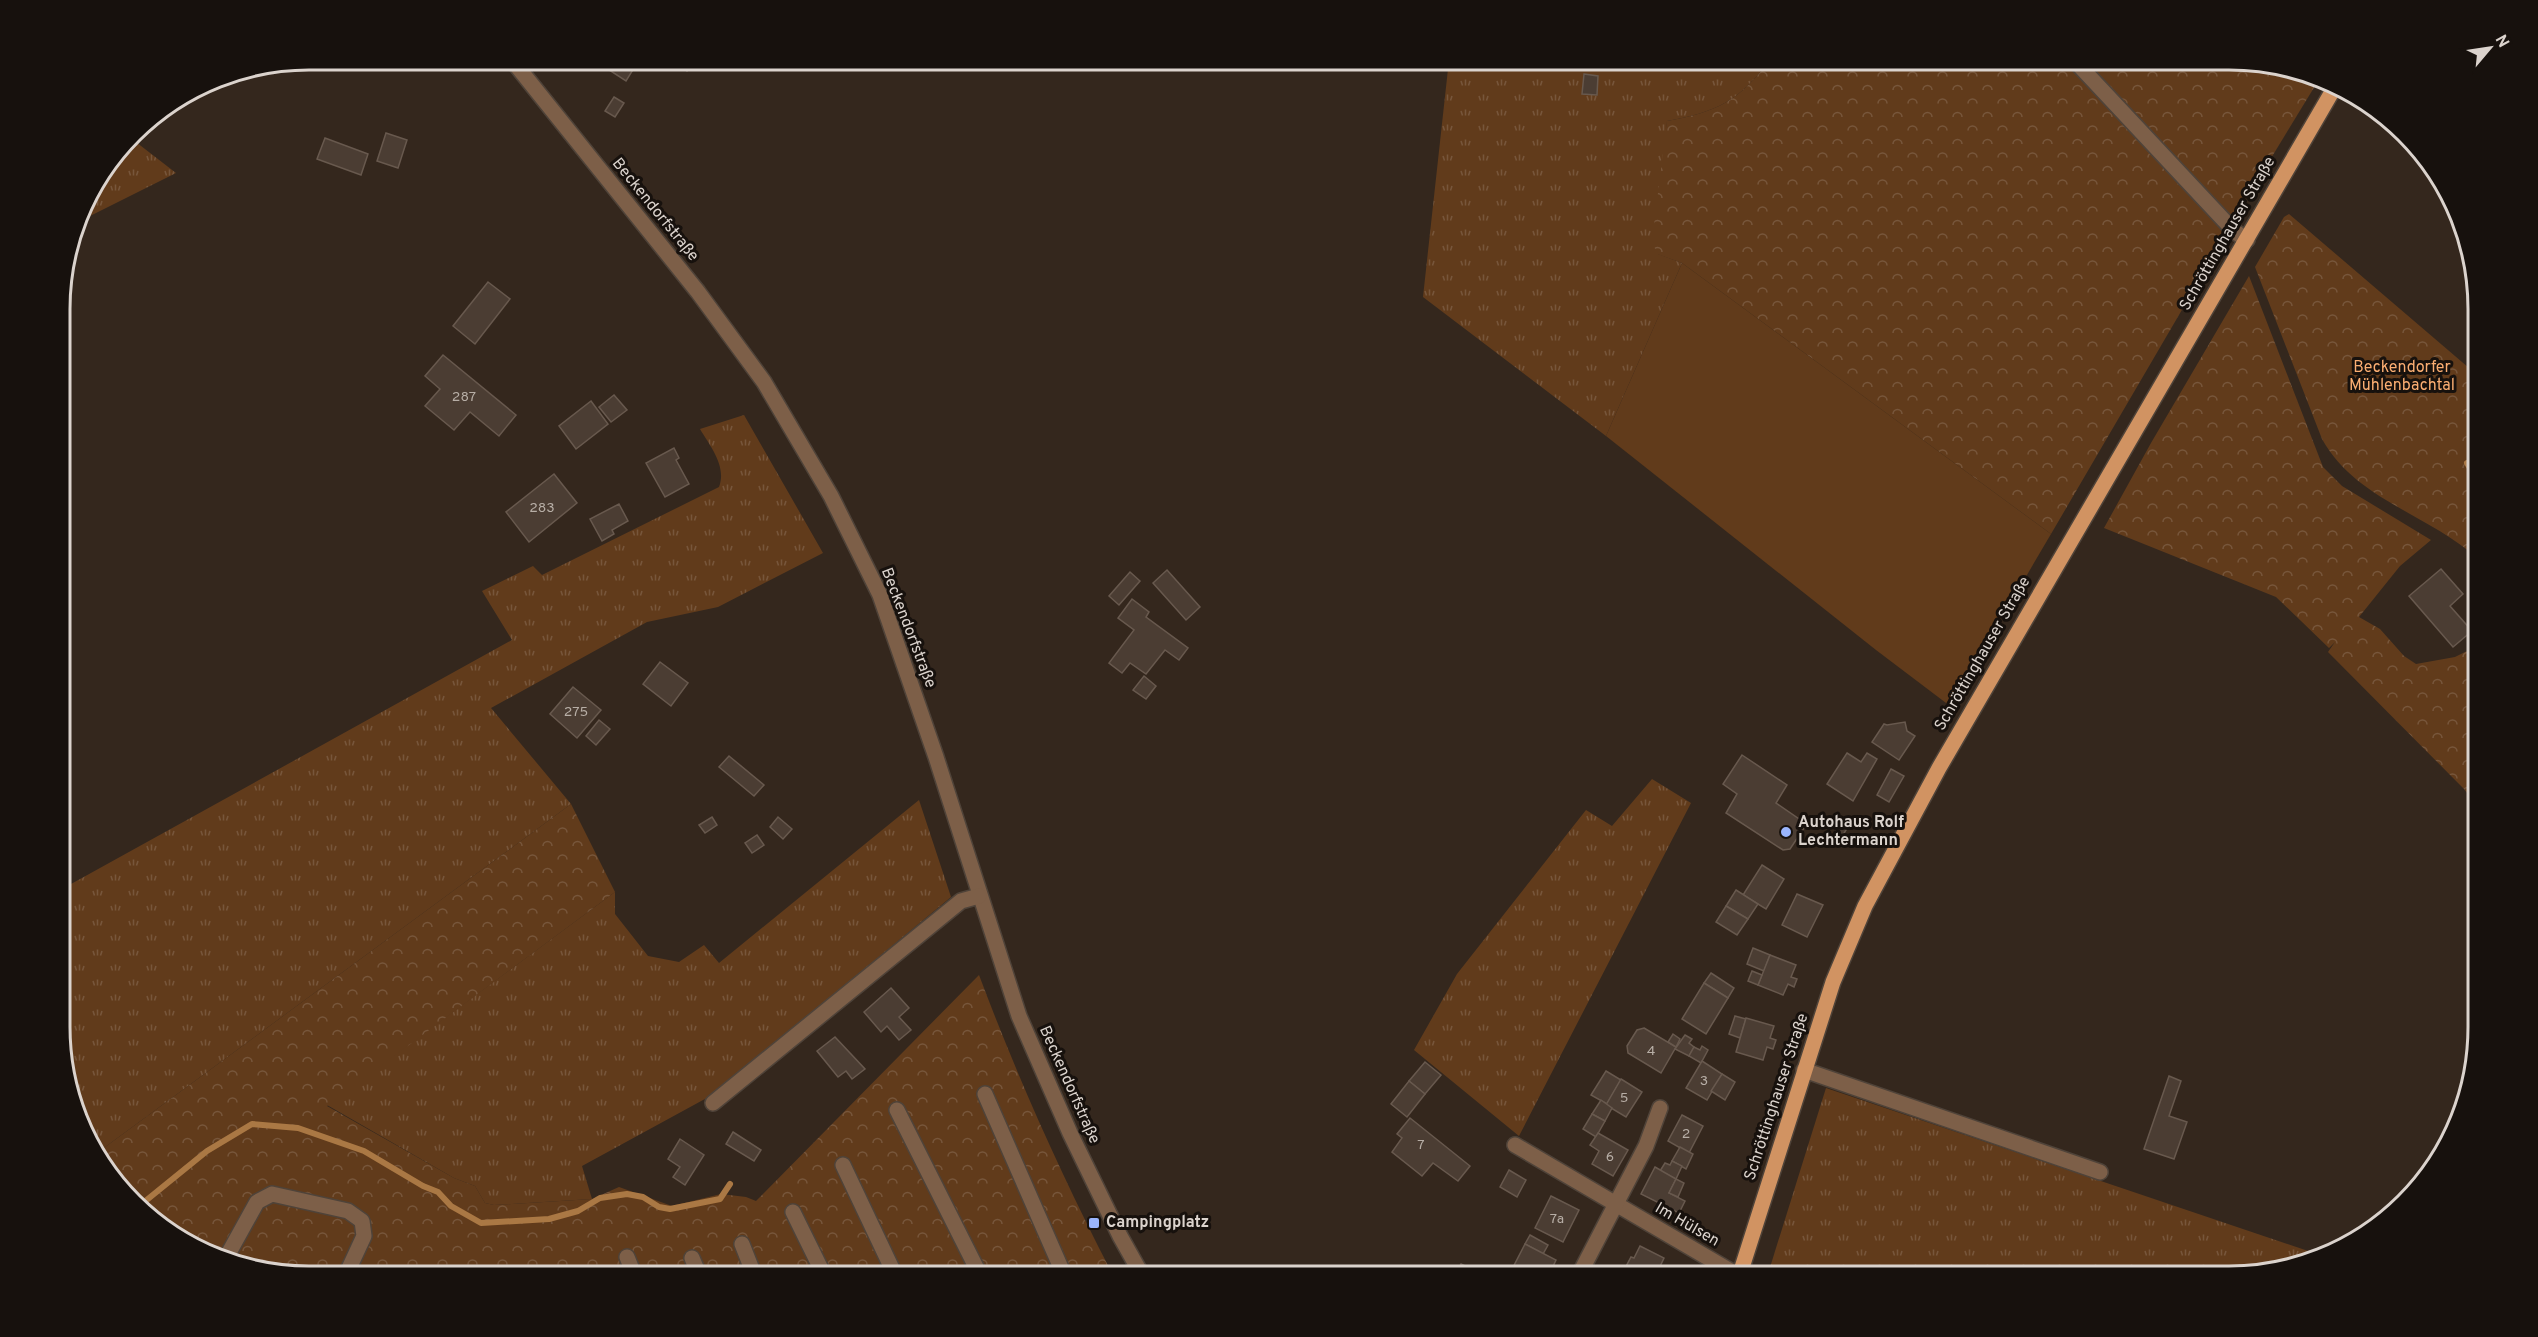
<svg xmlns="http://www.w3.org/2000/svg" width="2538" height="1337" font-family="Overpass,sans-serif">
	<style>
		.grass { fill: url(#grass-tufts) }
		.forest { fill: url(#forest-crowns) }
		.pitch { fill: #613b1b }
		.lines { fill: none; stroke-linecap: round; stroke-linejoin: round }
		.stream { stroke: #aa7844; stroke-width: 6 }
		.building { fill: #4b3d33; stroke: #68594e; stroke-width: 1.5 }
		.minor-casing { stroke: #4f4339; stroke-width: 18 }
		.major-casing { stroke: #4f4339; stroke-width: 18 }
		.minor { stroke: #7d5f48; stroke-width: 15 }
		.major { stroke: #d19362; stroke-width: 15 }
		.poi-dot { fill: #9ab5fd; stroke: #17110d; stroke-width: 2 }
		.labels { text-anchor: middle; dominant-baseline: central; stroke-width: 6; stroke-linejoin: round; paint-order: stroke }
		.number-label { font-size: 14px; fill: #b7aea6 }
		.street-label { font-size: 16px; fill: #dbd3cd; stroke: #17110d }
		.park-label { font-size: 16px; fill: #fbae72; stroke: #17110d }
		.poi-label { font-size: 16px; font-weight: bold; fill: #dbd3cd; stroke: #17110d; text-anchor: start }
		.rim { fill: none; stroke: #dbd3cd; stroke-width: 3 }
	</style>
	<defs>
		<pattern id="grass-tufts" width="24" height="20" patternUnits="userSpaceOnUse" patternTransform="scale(1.5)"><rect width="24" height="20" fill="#613b1b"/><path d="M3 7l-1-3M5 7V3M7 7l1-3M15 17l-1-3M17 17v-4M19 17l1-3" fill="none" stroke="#77563b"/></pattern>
		<pattern id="forest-crowns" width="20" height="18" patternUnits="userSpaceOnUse" patternTransform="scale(1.5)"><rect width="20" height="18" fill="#613b1b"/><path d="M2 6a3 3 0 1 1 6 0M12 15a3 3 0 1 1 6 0" fill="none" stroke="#77563b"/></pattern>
	</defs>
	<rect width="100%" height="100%" fill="#34271d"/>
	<!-- grass -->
	<g class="grass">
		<path d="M1449,60H1770C1739,101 1717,112 1667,121L1658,254L1682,263L1606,436L1423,297Z"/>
		<path d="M132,139L176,173L80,221L86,199Z"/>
		<path d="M744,415L823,553L718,607L647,622L491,708L571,804L97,1153L62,1060V889L512,640L482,591L533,566L542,575L719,487C727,466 710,446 700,429Z"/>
		<path d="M1652,779L1691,803L1519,1136L1414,1050L1457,974L1586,810L1612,826Z"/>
		<path d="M919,800L951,897L714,1094L582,1166L592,1199L494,1205L485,1203L475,1186L454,1178L327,1105L615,892V914L648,956L679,962L704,945L719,963Z"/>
		<path d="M1826,1088L2323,1256L2308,1264L2244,1276L1767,1277Z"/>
	</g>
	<!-- forest -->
	<g class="forest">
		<path d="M1770,60H2063L2228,231L2051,534L1682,263L1657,254L1652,241L1667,121C1717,112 1739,101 1770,60Z"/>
		<path d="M2082,60H2228L2318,81L2234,219Z"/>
		<path d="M2289,214L2476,374L2477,558C2428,514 2355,499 2322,439L2255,267L2284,217Z"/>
		<path d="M2249,276L2323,467L2342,486L2431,540L2400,566L2359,617L2380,629L2404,656L2416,664L2455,657L2477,646V806L2464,789L2328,652L2335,642L2329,648L2276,597L2104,528L2151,443Z"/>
		<path d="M571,804L615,892L327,1106L454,1178L475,1186L485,1203L494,1205L592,1199L619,1187L672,1206L721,1194L746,1197L756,1201L979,975C1018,1079 1063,1179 1114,1277H310L199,1251L145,1215L102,1166L97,1153Z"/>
	</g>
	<!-- pitch -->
	<path class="pitch" d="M1682,263L2051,534L1950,706L1876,650L1606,436Z"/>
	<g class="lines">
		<!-- stream -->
		<g class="stream">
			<path d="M2467,463L2476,478"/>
			<path d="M138,1207L207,1151L252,1124L298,1128L364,1151L423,1186L438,1192L451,1206L481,1223L549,1219L578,1211L600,1198L627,1194L643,1197L659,1207L670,1209L720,1199L730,1184"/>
		</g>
	</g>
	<!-- building -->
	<g class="building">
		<path d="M603,60H639L626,81L600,64Z"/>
		<path d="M682,60H694L687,71L679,66Z"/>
		<path d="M1584,74L1598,76L1597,95L1582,94Z"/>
		<path d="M614,97L624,103L615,117L605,111Z"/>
		<path d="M386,133L407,140L398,168L377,161Z"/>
		<path d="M325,138L368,154L361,175L317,159Z"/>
		<path d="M488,282L510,299L475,344L453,326Z"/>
		<path d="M443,355L516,415L499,436L470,412L454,430L425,406L440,389L425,376Z"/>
		<path d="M614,395L627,410L611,422L599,407Z"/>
		<path d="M591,401L608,424L576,449L559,426Z"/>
		<path d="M674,448L679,458L676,460L689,484L665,497L646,463Z"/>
		<path d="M554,474L577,503L529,542L506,512Z"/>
		<path d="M619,504L628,521L612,530L614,534L602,541L590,519Z"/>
		<path d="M2441,569L2463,594L2450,606L2472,631L2453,647L2409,596Z"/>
		<path d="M1167,570L1200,607L1186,620L1153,583Z"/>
		<path d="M1130,572L1140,581L1119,605L1109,596Z"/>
		<path d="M1132,599L1149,612L1146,617L1188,648L1179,660L1165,650L1146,674L1130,663L1122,673L1109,663L1134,630L1118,618Z"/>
		<path d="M660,662L688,683L671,706L643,684Z"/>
		<path d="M1144,676L1156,686L1146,699L1133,690Z"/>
		<path d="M573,687L601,710L577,738L550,714Z"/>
		<path d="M599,720L610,729L596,745L586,736Z"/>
		<path d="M1905,722L1907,731L1915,736L1899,760L1872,742L1884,724L1887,725Z"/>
		<path d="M1847,753L1861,762L1867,753L1877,759L1853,801L1827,784Z"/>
		<path d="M1742,755L1787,785L1776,803L1802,821L1804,828L1790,849L1783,850L1726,813L1737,794L1723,784Z"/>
		<path d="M729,756L764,785L754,796L719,767Z"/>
		<path d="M1891,769L1904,776L1889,802L1877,795Z"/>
		<path d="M712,817L717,825L705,833L699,825Z"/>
		<path d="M778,817L792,829L783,839L770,827Z"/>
		<path d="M1842,821L1849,825L1843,835L1836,831Z"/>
		<path d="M757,835L764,845L752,853L745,843Z"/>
		<path d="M1762,865L1784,879L1766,909L1743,895Z"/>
		<path d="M1736,890L1758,904L1748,919L1726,906Z"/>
		<path d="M1797,894L1823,905L1807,937L1782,925Z"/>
		<path d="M1726,906L1748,919L1737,935L1716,922Z"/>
		<path d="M1753,948L1770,955L1764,971L1747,964Z"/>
		<path d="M1770,955L1796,965L1791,977L1797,979L1794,987L1788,984L1783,995L1758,985Z"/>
		<path d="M1752,971L1762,975L1758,985L1748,981Z"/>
		<path d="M1711,973L1734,988L1728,998L1704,983Z"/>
		<path d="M1704,983L1728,998L1706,1034L1682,1019Z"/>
		<path d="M891,988L909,1008L899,1017L911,1030L899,1040L887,1026L881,1032L864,1012Z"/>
		<path d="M1735,1016L1746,1019L1740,1038L1729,1034Z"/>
		<path d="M1746,1018L1774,1026L1770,1038L1776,1040L1773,1049L1767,1047L1763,1060L1736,1052Z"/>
		<path d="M1644,1028L1676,1047L1661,1073L1628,1053L1627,1046L1637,1030Z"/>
		<path d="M1673,1034L1680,1039L1676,1047L1668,1042Z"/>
		<path d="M1685,1035L1692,1039L1689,1043L1694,1047L1689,1056L1675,1049Z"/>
		<path d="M835,1037L865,1069L852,1079L846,1071L838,1077L817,1051Z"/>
		<path d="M1702,1046L1708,1050L1701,1063L1689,1056L1694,1047L1700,1050Z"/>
		<path d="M1702,1061L1722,1074L1707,1100L1686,1088Z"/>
		<path d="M1425,1062L1441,1075L1425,1094L1409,1081Z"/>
		<path d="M1606,1071L1621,1080L1607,1104L1591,1095Z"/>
		<path d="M1722,1074L1735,1082L1725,1100L1711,1091Z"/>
		<path d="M2169,1076L2181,1081L2169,1116L2187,1122L2174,1159L2144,1149Z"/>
		<path d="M1621,1079L1642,1092L1626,1117L1606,1105Z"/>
		<path d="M1409,1081L1425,1094L1407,1117L1391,1104Z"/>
		<path d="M1601,1100L1612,1108L1605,1121L1592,1114Z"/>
		<path d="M1592,1114L1605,1121L1596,1137L1583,1129Z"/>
		<path d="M1682,1115L1703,1126L1689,1153L1668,1141Z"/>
		<path d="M1410,1118L1470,1166L1458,1181L1433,1163L1422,1176L1392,1152L1402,1138L1397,1134Z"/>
		<path d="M733,1132L761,1150L754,1161L726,1144Z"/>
		<path d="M1598,1133L1628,1150L1613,1176L1592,1164L1599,1151L1590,1145Z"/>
		<path d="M680,1139L704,1155L685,1185L673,1177L680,1167L668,1159Z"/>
		<path d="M1680,1147L1693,1154L1686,1169L1672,1161Z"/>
		<path d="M1672,1161L1682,1166L1676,1179L1660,1171L1665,1163L1670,1165Z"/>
		<path d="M1655,1167L1676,1179L1669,1193L1685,1201L1679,1213L1641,1194Z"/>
		<path d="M1509,1170L1526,1180L1517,1197L1500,1187Z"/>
		<path d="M1676,1179L1684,1183L1678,1197L1669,1193Z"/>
		<path d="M1551,1196L1579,1210L1563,1242L1535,1228Z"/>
		<path d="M1530,1235L1548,1245L1543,1254L1525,1244Z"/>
		<path d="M1525,1244L1556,1260L1548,1277H1508Z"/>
		<path d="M1640,1246L1664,1258L1655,1277H1627L1622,1274L1631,1257L1634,1258Z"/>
		<path d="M1461,1264L1480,1273L1478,1277H1454Z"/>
	</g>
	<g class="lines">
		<defs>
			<g id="minor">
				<path d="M512,60L698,292L764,382L831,496L880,595L936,757L1019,1016L1070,1133L1120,1236L1143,1277"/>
				<path d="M2074,60L2234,231L2247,240"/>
				<path d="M1804,1070L2100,1172"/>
				<path d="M985,1094L1065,1277"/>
				<path d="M713,1103L961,901L979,896"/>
				<path d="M897,1110L981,1277"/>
				<path d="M1515,1145L1739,1276"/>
				<path d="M843,1165L896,1277"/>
				<path d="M793,1212L825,1277"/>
				<path d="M742,1244L755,1277"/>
				<path d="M627,1257L635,1277"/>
				<path d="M226,1258L257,1202L272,1194L348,1211L362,1221L364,1236L345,1277"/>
				<path d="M692,1258L700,1277"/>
				<path d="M1578,1277L1646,1146L1660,1108"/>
			</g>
			<path id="major" d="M1739,1277L1833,982L1865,906L1939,768L2336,85"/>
		</defs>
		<!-- minor casing -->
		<use href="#minor" class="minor-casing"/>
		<!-- major casing -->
		<use href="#major" class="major-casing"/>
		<!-- minor -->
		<use href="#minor" class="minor"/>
		<!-- major -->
		<use href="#major" class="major"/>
	</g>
	<!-- markers -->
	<g class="poi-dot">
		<circle cx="1786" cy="832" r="6"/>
		<rect x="1088" y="1217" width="12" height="12" rx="3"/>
	</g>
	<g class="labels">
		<!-- number labels -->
		<g class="number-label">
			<text x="464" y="397">287</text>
			<text x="542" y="508">283</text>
			<text x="576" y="712">275</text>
			<text x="1651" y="1051">4</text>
			<text x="1704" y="1081">3</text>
			<text x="1624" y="1098">5</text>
			<text x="1686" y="1134">2</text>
			<text x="1421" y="1145">7</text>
			<text x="1610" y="1157">6</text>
			<text x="1557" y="1219">7a</text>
		</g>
		<!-- street labels -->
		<g class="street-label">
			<text transform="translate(655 210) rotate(51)">Beckendorfstraße</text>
			<text transform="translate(2228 234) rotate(-60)">Schröttinghauser Straße</text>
			<text transform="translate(908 628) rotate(69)">Beckendorfstraße</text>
			<text transform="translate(1983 654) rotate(-60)">Schröttinghauser Straße</text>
			<text transform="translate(1069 1085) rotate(66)">Beckendorfstraße</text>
			<text transform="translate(1777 1097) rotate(-72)">Schröttinghauser Straße</text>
			<text transform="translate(1687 1225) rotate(30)">Im Hülsen</text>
		</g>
		<!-- park labels -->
		<g class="park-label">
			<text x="2402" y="368">Beckendorfer<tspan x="2402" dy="18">Mühlenbachtal</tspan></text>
		</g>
		<!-- poi labels -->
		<g class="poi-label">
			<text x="1798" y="823">Autohaus Rolf<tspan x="1798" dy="18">Lechtermann</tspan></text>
			<text x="1106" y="1223">Campingplatz</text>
		</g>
	</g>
	<!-- crop -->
	<path d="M0 0H2538V1337H0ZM309 70H2229A239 239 0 0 1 2468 309V1027A239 239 0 0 1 2229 1266H309A239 239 0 0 1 70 1027V309A239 239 0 0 1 309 70Z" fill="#17110d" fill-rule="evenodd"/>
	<path class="rim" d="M309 70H2229A239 239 0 0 1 2468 309V1027A239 239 0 0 1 2229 1266H309A239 239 0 0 1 70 1027V309A239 239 0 0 1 309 70Z"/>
	<!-- north arrow -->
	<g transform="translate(2490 48) rotate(61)" stroke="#17110d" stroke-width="4.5" paint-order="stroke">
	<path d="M0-4.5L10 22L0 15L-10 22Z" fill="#dbd3cd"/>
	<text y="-9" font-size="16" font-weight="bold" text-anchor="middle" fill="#dbd3cd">N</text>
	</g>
</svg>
